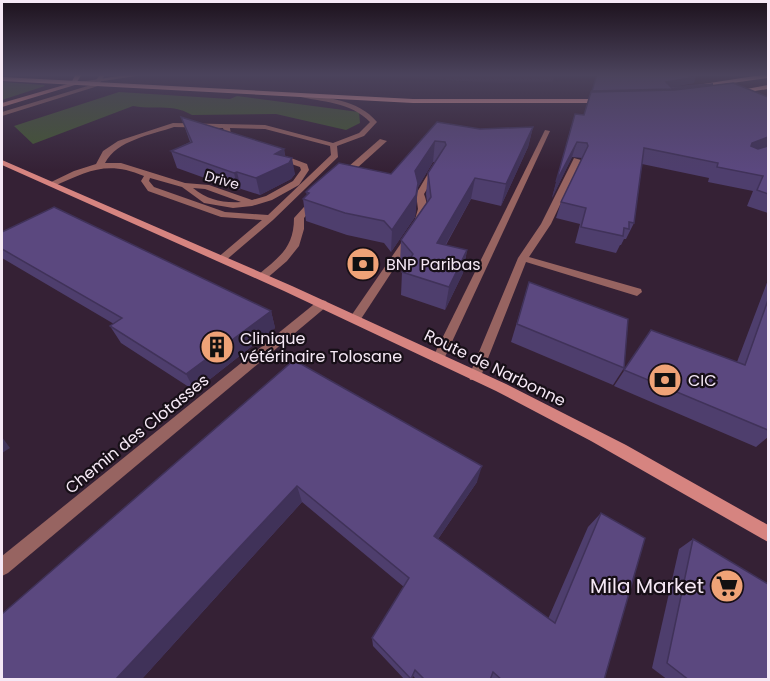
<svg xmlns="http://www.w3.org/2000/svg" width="770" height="681" font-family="Poppins,sans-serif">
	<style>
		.built { fill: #402740 }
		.green { fill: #435730 }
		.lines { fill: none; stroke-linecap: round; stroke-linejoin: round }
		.lane { fill: #976461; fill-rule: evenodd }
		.street { fill: #976461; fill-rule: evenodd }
		.secondary { fill: #d68480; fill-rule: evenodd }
		.primary { fill: #f9a4a0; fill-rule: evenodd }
		.wall { fill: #4e3e6d }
		.shaded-wall { fill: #403259 }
		.building { fill: #5b487f; stroke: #403259; stroke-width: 1.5 }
		.labels { text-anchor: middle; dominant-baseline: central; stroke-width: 4.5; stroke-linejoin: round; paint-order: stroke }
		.far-street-label { font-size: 14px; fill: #f5e8f5; stroke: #170f17 }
		.poi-label { font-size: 16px; fill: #f5e8f5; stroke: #170f17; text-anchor: start }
		.street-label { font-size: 16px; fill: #f5e8f5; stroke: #170f17 }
		.near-poi-label { font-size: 20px; fill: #f5e8f5; stroke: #170f17; text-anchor: end }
	</style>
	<rect width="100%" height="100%" fill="#352135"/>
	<!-- built -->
	<path class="built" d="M337,74H556L552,82L500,83Z"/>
	<!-- green -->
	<g class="green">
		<path d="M2,82L44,85L45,86L2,100Z"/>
		<path d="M119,92L230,99L237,96L359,112L360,123L346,130L276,114L192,115C172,103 154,110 133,106L33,144L14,126Z"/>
	</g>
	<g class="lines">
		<!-- lane -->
		<g class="lane">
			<path d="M100,74L105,75L98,86L2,116V112L94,84Z"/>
			<path d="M298,93C326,98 358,99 377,122L364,136L337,146L338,157L273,220L225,261H217L216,259L262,220L221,217L148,191L141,181L144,176C107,160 88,171 54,186L47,184L74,171L96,164L103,151L118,141L173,123L265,125L333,143L359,133L370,122C351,102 322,102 296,96ZM174,127L223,128L226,137L238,144L242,142L231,135L230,128L265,129L330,146L331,155L268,215L225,212L154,187L149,181L150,178L182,187L204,203L233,208L252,206L272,200L299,185L309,170L307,164L283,155H277V159L300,167L301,170L293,181L266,196L252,200L209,185L185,183L121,163H105C117,140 151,135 174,127ZM193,188L205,189L241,202C222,203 208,200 193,188Z"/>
			<path d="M545,130L550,131L444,359L442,362H434L432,359Z"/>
			<path d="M380,139L387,141L346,178H340V174Z"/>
			<path d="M574,158L581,160L551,224L529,257L641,289L642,292L637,296L526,262L481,376L480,380H470L469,376L518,258L541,224Z"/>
			<path d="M432,167L439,169L424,194C428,205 429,215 422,225H416L414,223L418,209L416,194Z"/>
			<path d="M316,196L320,199L304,218V229L299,246L287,261L266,279H258L257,277L258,275C279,257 294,248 294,218L313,197Z"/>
			<path d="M409,235L414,238L359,322H351L349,319L351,316L406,236Z"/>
		</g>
		<!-- street -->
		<g class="street">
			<path d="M132,74H150L76,85L73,83Z"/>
			<path d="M322,300L326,301L328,304L326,307L8,573L2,576V556L318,301Z"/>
		</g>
		<!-- secondary -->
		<g class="secondary">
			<path d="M76,74H82L75,85L2,107V103L71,83Z"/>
			<path d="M2,160L292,286L506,384L626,445L768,525V542L591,441L496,391L284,291L2,165Z"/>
		</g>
		<!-- primary -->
		<g class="primary">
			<path d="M768,74V78L682,90L678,88Z"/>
			<path d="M2,77L413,99H607L611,101L607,103H413L2,81Z"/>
			<path d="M768,85V89L729,95L725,93Z"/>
		</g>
	</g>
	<!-- wall -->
	<g class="wall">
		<path d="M597,74L694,83L671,87L713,84V86L768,97V213L747,206L753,191L708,182L709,178L642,164L634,223L626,239H624L621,245H620L616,253L575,243L580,224L556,218L561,202L582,159V158L572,157L552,198L571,127L584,115Z"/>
		<path d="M181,117L284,149L285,156L295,174L291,179L260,195L241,189L238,190L177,168L171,151L190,142Z"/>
		<path d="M437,122L480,129L533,127L528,147L501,206L471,199L446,245L467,250L463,273L445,310L401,295L402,272L404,268L400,263L401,240L427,202L426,194L428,173L435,162H433L418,187L415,217L391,252L384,243L347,235L306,221L303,199L307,195L306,192L391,174Z"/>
		<path d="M2,232L271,311L275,328L195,391L121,343L110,326L114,324L2,258Z"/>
		<path d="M768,280V437L756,447L614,386L651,330L737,362Z"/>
		<path d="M529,282L624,368L613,385L511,342Z"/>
		<path d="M294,360L477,482L438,539L548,619L588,527L601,513L604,680H417L413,676L411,680H405L373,646L372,638L404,587L302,502L141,680H2Z"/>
		<path d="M693,539L768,680H668L652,668L679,549Z"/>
	</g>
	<!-- shaded-wall -->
	<g class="shaded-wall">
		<path d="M696,77L694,83L664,88L666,82Z"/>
		<path d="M713,84L711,90L669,95L671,89Z"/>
		<path d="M533,127L528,147L501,206L506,184Z"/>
		<path d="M768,137V147L743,158L752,143Z"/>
		<path d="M435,141L433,162L418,187L415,217L391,252L392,230L415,171Z"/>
		<path d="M577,142L572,157L552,198L556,182Z"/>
		<path d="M284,149L286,164L292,158L295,174L291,179L260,195L256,178L275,154Z"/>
		<path d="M237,172L241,189L238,190L234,173Z"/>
		<path d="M475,178L471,199L434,265L437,243Z"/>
		<path d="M467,250L463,273L445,310L449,287Z"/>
		<path d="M271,311L275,328L195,391L186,374Z"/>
		<path d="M2,437L10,448L2,453Z"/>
		<path d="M482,466L477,482L431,549L434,536Z"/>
		<path d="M297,486L302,502L141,680H115Z"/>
	</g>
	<!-- building -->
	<g class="building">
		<path d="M597,74H680L696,77L666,82L671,87L713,84L671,89L592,91Z"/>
		<path d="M733,83L768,97V137L752,143L751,146L758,149L768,146V194L757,190L763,176L717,167L718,163L644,148L634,223L629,222V229L624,228L623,236L581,227L586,208L561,202L588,146L587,143L577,142L556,182L575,114L584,115L591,92L675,90Z"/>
		<path d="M181,117L284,149L275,154L292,158L289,163L256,178L237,172L234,173L171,151L192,142Z"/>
		<path d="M437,122L480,129L533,127L506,184L475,178L437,243L467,250L449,287L402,272L413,254L401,240L431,197L428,173L446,145L445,142L435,141L415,171L418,183L416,195L392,230L384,221L345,213L303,199L309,193L306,192L311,187L339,163L391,174Z"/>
		<path d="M54,207L271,311L186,374L110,326L122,318L2,249V232Z"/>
		<path d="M529,282L628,319L624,368L517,324Z"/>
		<path d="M768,300V430L624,370L651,330L745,365Z"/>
		<path d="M294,360L482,466L434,536L555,623L601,513L645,538L604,680H502L493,672L490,680H425L415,670L411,679L372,638L409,578L297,486L115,680H2V614Z"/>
		<path d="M693,539L768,584V680H689L667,663Z"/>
	</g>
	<!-- sky -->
	<linearGradient id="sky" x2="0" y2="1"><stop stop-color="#1d121d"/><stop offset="0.44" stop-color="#4b435c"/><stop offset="1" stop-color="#4b435c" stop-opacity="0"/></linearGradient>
	<rect width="770" height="170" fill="url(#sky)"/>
	<!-- icons -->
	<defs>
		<symbol id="bank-disc" viewBox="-11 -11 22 22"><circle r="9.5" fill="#efa377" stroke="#170f17"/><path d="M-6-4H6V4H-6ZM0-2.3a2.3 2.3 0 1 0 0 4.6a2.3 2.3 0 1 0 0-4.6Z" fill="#111"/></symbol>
		<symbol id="building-disc" viewBox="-11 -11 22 22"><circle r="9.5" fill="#efa377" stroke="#170f17"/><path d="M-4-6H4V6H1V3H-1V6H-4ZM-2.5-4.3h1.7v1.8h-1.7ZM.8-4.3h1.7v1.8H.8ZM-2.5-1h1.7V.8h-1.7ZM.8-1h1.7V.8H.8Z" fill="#111"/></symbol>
		<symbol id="supermarket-disc" viewBox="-11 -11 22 22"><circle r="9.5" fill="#efa377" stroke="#170f17"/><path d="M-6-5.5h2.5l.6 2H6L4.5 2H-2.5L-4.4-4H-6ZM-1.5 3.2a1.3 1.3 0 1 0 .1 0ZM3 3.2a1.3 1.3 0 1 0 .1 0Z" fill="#111"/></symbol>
	</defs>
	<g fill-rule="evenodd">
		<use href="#bank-disc" x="344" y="245" width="38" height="38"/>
		<use href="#building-disc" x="198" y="328" width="38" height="38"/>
		<use href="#bank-disc" x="646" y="361" width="38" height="38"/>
		<use href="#supermarket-disc" x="708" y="567" width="38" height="38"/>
	</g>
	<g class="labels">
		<!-- far-street labels -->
		<g class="far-street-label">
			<text transform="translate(222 180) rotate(16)">Drive</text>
		</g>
		<!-- poi labels -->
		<g class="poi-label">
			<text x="386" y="264">BNP Paribas</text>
			<text x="240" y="338">Clinique<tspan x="240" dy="18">vétérinaire Tolosane</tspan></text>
			<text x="688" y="380">CIC</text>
		</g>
		<!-- street labels -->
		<g class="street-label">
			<text transform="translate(495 368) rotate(26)">Route de Narbonne</text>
			<text transform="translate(137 434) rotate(-39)">Chemin des Clotasses</text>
		</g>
		<!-- near-poi labels -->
		<g class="near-poi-label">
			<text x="704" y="586">Mila Market</text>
		</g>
	</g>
	<!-- border -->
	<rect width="770" height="681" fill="none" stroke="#f5e8f5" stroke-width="6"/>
</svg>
